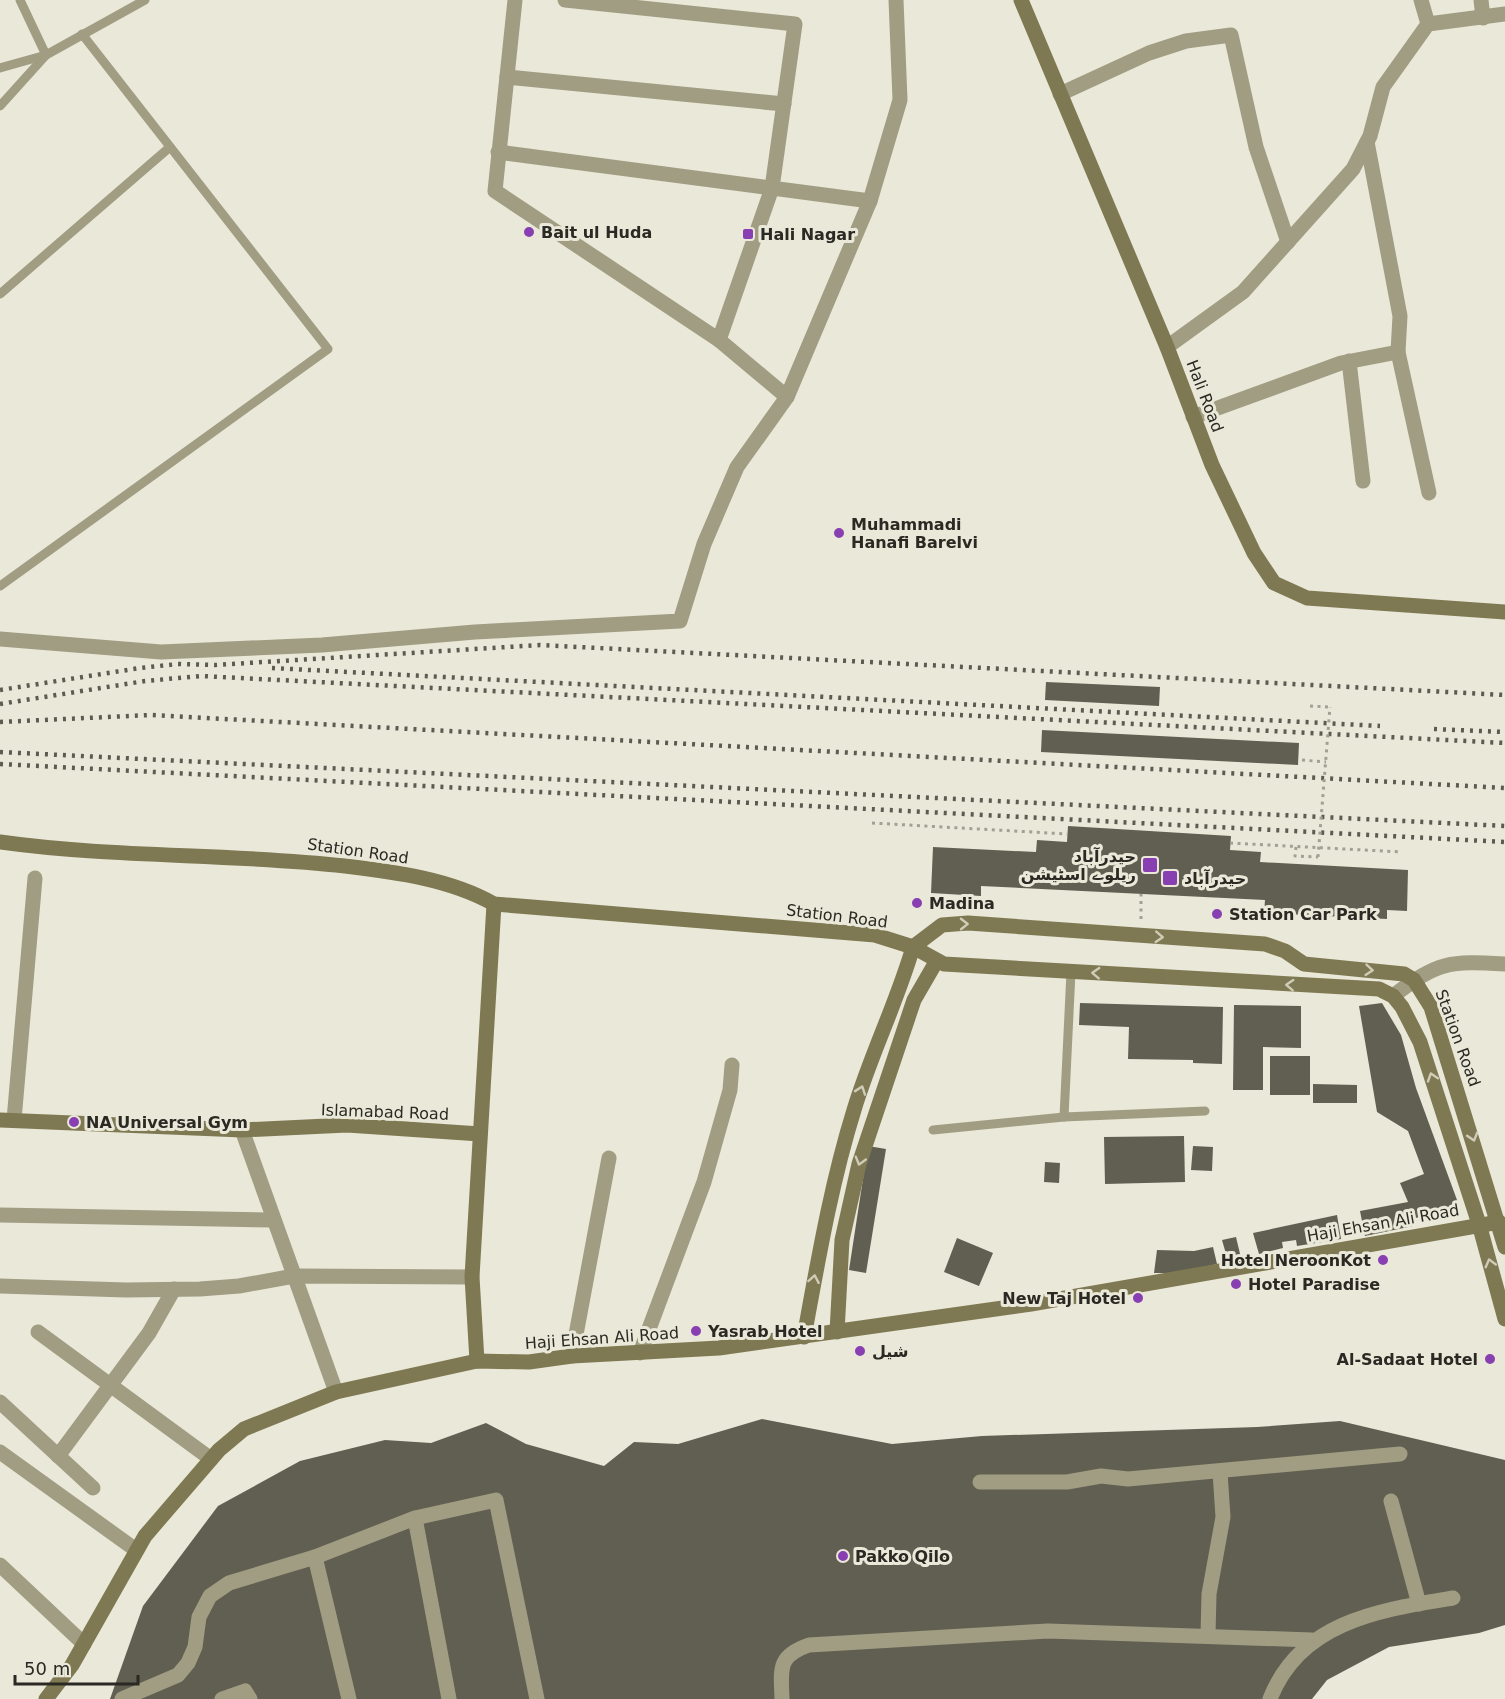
<svg xmlns="http://www.w3.org/2000/svg" width="1505" height="1699" font-family="'DejaVu Sans','Noto Naskh Arabic',sans-serif">
	<style>
		.building { fill: #615f51 }
		.lines { fill: none; stroke-linecap: round; stroke-linejoin: round }
		.path { stroke: #a2a094; stroke-width: 3; stroke-dasharray: 3 4.5; stroke-linecap: butt }
		.lane { stroke: #a19d83; stroke-width: 9 }
		.street { stroke: #a19d83; stroke-width: 15 }
		.secondary { stroke: #7f7953; stroke-width: 15 }
		.rail { stroke: #5c5b52; stroke-width: 4.5; stroke-dasharray: 3 6; stroke-linecap: butt }
		.path-bridge { stroke: #a2a094; stroke-width: 3; stroke-dasharray: 3 4.5; stroke-linecap: butt }
		.oneway { stroke: #cfccb7 }
		.poi-dot { fill: #873fb2; stroke: #eae8d8; stroke-width: 2 }
		.labels { text-anchor: middle; dominant-baseline: central; stroke-width: 6; stroke-linejoin: round; paint-order: stroke }
		.poi-label { font-size: 16px; font-weight: bold; fill: #2a2923; stroke: #eae8d8; text-anchor: start }
		.street-label { font-size: 16px; fill: #2a2923; stroke: #eae8d8 }
	</style>
	<rect width="100%" height="100%" fill="#eae8d8"/>
	<!-- building -->
	<g class="building">
		<path d="M1046,682L1160,687L1159,706L1045,700Z"/>
		<path d="M1042,730L1299,743L1298,765L1041,752Z"/>
		<path d="M1068,826L1231,836L1230,850L1261,852L1260,862L1408,870L1407,911L1387,910V919L1264,913L1265,900L981,886V896L931,893L933,847L1036,852L1037,840L1067,842Z"/>
		<path d="M1080,1003L1223,1007L1222,1064L1193,1063V1060L1128,1059L1129,1027L1079,1025Z"/>
		<path d="M1382,1003L1401,1035L1416,1088L1457,1200L1455,1209L1411,1219L1413,1226L1365,1236L1360,1211L1408,1202L1400,1183L1424,1174L1408,1131L1377,1112L1359,1006Z"/>
		<path d="M1234,1005L1301,1006V1048L1263,1047V1090H1233Z"/>
		<rect x="1270" y="1056" width="40" height="39"/>
		<path d="M1313,1084L1357,1085V1103H1313Z"/>
		<path d="M1184,1136L1185,1182L1105,1184L1104,1137Z"/>
		<path d="M868,1146L886,1149L866,1273L849,1270Z"/>
		<path d="M1193,1146L1213,1147L1212,1171L1191,1170Z"/>
		<path d="M1045,1162L1060,1163L1059,1183L1044,1182Z"/>
		<path d="M1337,1215L1341,1239L1297,1246L1296,1240L1282,1242L1283,1248L1259,1254L1253,1233Z"/>
		<path d="M1236,1237L1241,1258L1228,1261L1222,1240Z"/>
		<path d="M957,1238L993,1253L979,1286L944,1272Z"/>
		<path d="M1213,1247L1217,1264L1179,1273H1154L1157,1250L1194,1251Z"/>
		<path d="M762,1419L892,1444L982,1436L1257,1427L1340,1421L1505,1460V1625L1479,1633L1389,1647L1327,1680L1312,1699H110L143,1606L218,1506L300,1461L385,1440L431,1443L486,1423L526,1444L604,1466L634,1442L678,1444Z"/>
	</g>
	<g class="lines">
		<!-- path -->
		<g class="path">
			<path d="M1310,706L1330,707"/>
			<path d="M1302,760L1326,762"/>
			<path d="M872,823L1067,834"/>
			<path d="M1230,843L1402,852"/>
			<path d="M1296,847L1295,856L1318,857"/>
			<path d="M1141,919V894"/>
		</g>
		<!-- lane -->
		<g class="lane">
			<path d="M20,0L46,55"/>
			<path d="M0,68L46,55L145,0"/>
			<path d="M0,106L46,55"/>
			<path d="M0,294L170,147"/>
			<path d="M0,586L328,349L82,34"/>
			<path d="M1071,972L1064,1117L1205,1111"/>
			<path d="M933,1130L1064,1117"/>
		</g>
		<!-- street -->
		<g class="street">
			<path d="M515,0L495,191L719,340L787,397"/>
			<path d="M565,0L795,24L772,188L719,340"/>
			<path d="M1421,0L1428,24"/>
			<path d="M1481,0L1483,18"/>
			<path d="M507,77L784,104"/>
			<path d="M1060,94L1149,53L1186,41L1231,35L1256,147L1288,242"/>
			<path d="M498,152L870,201"/>
			<path d="M1167,347L1243,292L1353,169L1370,136L1383,87L1428,24L1505,14"/>
			<path d="M1398,352L1429,493"/>
			<path d="M1349,361L1363,481"/>
			<path d="M1193,417L1341,363L1398,352L1400,316L1367,142"/>
			<path d="M0,639L161,652L322,645L475,632L680,621L704,544L737,467L787,397L870,201L900,100L896,0"/>
			<path d="M1393,996C1439,961 1449,961 1505,964"/>
			<path d="M14,1120L35,878"/>
			<path d="M242,1130L336,1392"/>
			<path d="M0,1215L274,1220"/>
			<path d="M0,1286L126,1290L200,1289L239,1286L294,1276L472,1277"/>
			<path d="M38,1332L211,1459"/>
			<path d="M640,1353L704,1182L730,1090L732,1065"/>
			<path d="M572,1356L609,1158"/>
			<path d="M0,1402L93,1488"/>
			<path d="M0,1452L136,1550"/>
			<path d="M58,1456L149,1333L174,1289"/>
			<path d="M980,1482H1067L1101,1476L1128,1479L1400,1454"/>
			<path d="M1391,1501L1419,1604"/>
			<path d="M415,1518L449,1699"/>
			<path d="M315,1557L349,1699"/>
			<path d="M0,1565L84,1644"/>
			<path d="M1208,1635L1209,1594L1223,1517L1220,1472"/>
			<path d="M122,1699L178,1675L188,1663L195,1647L199,1617L210,1596L229,1583L315,1557L415,1518L496,1500L537,1699"/>
			<path d="M222,1699L245,1691L250,1699"/>
			<path d="M782,1699C781,1669 777,1656 809,1645L1048,1631L1312,1640"/>
			<path d="M1270,1699C1300,1621 1381,1610 1453,1598"/>
		</g>
		<!-- secondary -->
		<g class="secondary">
			<path d="M1021,0L1167,347L1212,465L1254,553L1274,583L1307,598L1505,612"/>
			<path d="M0,842C114,858 231,853 345,866C395,872 450,879 494,904L875,935L913,947L944,964L1379,989L1393,996L1402,1007L1420,1042L1479,1224L1505,1319"/>
			<path d="M913,947L942,925L968,923L1265,944L1285,951L1304,964L1404,974L1414,980L1431,1007L1505,1247"/>
			<path d="M0,1120L242,1130L347,1125L480,1134"/>
			<path d="M837,1332L842,1240L859,1164L914,1000L936,962"/>
			<path d="M804,1337C818,1261 831,1184 854,1110C871,1054 897,1002 913,947"/>
			<path d="M477,1361L472,1277L494,904"/>
			<path d="M46,1699L72,1665L145,1536L219,1450L244,1429L336,1392L477,1361L529,1362L572,1356L719,1348L1031,1304L1499,1222"/>
		</g>
		<!-- rail -->
		<g class="rail">
			<path d="M272,668L1380,726"/>
			<path d="M0,690L140,668L178,664L215,665L540,645L1505,695"/>
			<path d="M0,704L145,681L201,676L1505,743"/>
			<path d="M0,722L151,715L1505,788"/>
			<path d="M1434,729L1505,732"/>
			<path d="M0,752L1505,826"/>
			<path d="M0,764L1505,842"/>
		</g>
		<!-- path-bridge -->
		<path class="path-bridge" d="M1318,857L1330,707"/>
	</g>
	<!-- one-way arrows -->
	<defs><path id="oneway-chevron" d="M-2-3.5L2.5 0L-2 3.5" fill="none" stroke-width="1.6" stroke-linecap="round" stroke-linejoin="round" transform="scale(1.5)"/></defs>
	<g class="oneway">
		<use href="#oneway-chevron" transform="translate(964 924) rotate(-1)"/>
		<use href="#oneway-chevron" transform="translate(1159 937) rotate(3)"/>
		<use href="#oneway-chevron" transform="translate(1369 970) rotate(5)"/>
		<use href="#oneway-chevron" transform="translate(1096 973) rotate(-177)"/>
		<use href="#oneway-chevron" transform="translate(1290 985) rotate(-177)"/>
		<use href="#oneway-chevron" transform="translate(1432 1077) rotate(-108)"/>
		<use href="#oneway-chevron" transform="translate(861 1090) rotate(-71)"/>
		<use href="#oneway-chevron" transform="translate(1473 1137) rotate(73)"/>
		<use href="#oneway-chevron" transform="translate(860 1161) rotate(106)"/>
		<use href="#oneway-chevron" transform="translate(1490 1263) rotate(-105)"/>
		<use href="#oneway-chevron" transform="translate(814 1279) rotate(-80)"/>
	</g>
	<!-- markers -->
	<g class="poi-dot">
		<circle cx="529" cy="232" r="6"/>
		<rect x="742" y="228" width="12" height="12" rx="3"/>
		<circle cx="839" cy="533" r="6"/>
		<rect x="1142" y="857" width="16" height="16" rx="3"/>
		<rect x="1162" y="870" width="16" height="16" rx="3"/>
		<circle cx="917" cy="903" r="6"/>
		<circle cx="1217" cy="914" r="6"/>
		<circle cx="74" cy="1122" r="6"/>
		<circle cx="1383" cy="1260" r="6"/>
		<circle cx="1236" cy="1284" r="6"/>
		<circle cx="1138" cy="1298" r="6"/>
		<circle cx="696" cy="1331" r="6"/>
		<circle cx="860" cy="1351" r="6"/>
		<circle cx="1490" cy="1359" r="6"/>
		<circle cx="843" cy="1556" r="6"/>
	</g>
	<g class="labels">
		<!-- poi labels -->
		<g class="poi-label">
			<text x="541" y="232">Bait ul Huda</text>
			<text x="760" y="234">Hali Nagar</text>
			<text x="851" y="524">Muhammadi<tspan x="851" dy="18">Hanafi Barelvi</tspan></text>
			<text x="1136" y="856" text-anchor="end">حیدرآباد<tspan x="1136" dy="18">ریلوے اسٹیشن</tspan></text>
			<text x="1184" y="878">حیدرآباد</text>
			<text x="929" y="903">Madina</text>
			<text x="1229" y="914">Station Car Park</text>
			<text x="86" y="1122">NA Universal Gym</text>
			<text x="1371" y="1260" text-anchor="end">Hotel NeroonKot</text>
			<text x="1248" y="1284">Hotel Paradise</text>
			<text x="1126" y="1298" text-anchor="end">New Taj Hotel</text>
			<text x="708" y="1331">Yasrab Hotel</text>
			<text x="872" y="1351">شیل</text>
			<text x="1478" y="1359" text-anchor="end">Al-Sadaat Hotel</text>
			<text x="855" y="1556">Pakko Qilo</text>
		</g>
		<!-- street labels -->
		<g class="street-label">
			<text transform="translate(1205 396) rotate(69)">Hali Road</text>
			<text transform="translate(358 851) rotate(8)">Station Road</text>
			<text transform="translate(837 916) rotate(7)">Station Road</text>
			<text transform="translate(1458 1038) rotate(70)">Station Road</text>
			<text transform="translate(385 1112) rotate(2)">Islamabad Road</text>
			<text transform="translate(1383 1223) rotate(-10)">Haji Ehsan Ali Road</text>
			<text transform="translate(602 1338) rotate(-4)">Haji Ehsan Ali Road</text>
		</g>
	</g>
	<!-- scale -->
	<path d="M15 1675v9h123v-9" fill="none" stroke="#2a2923" stroke-width="3"/>
	<text x="24" y="1675" font-size="18" fill="#2a2923" stroke="#eae8d8" stroke-width="4.5" paint-order="stroke">50 m</text>
</svg>
